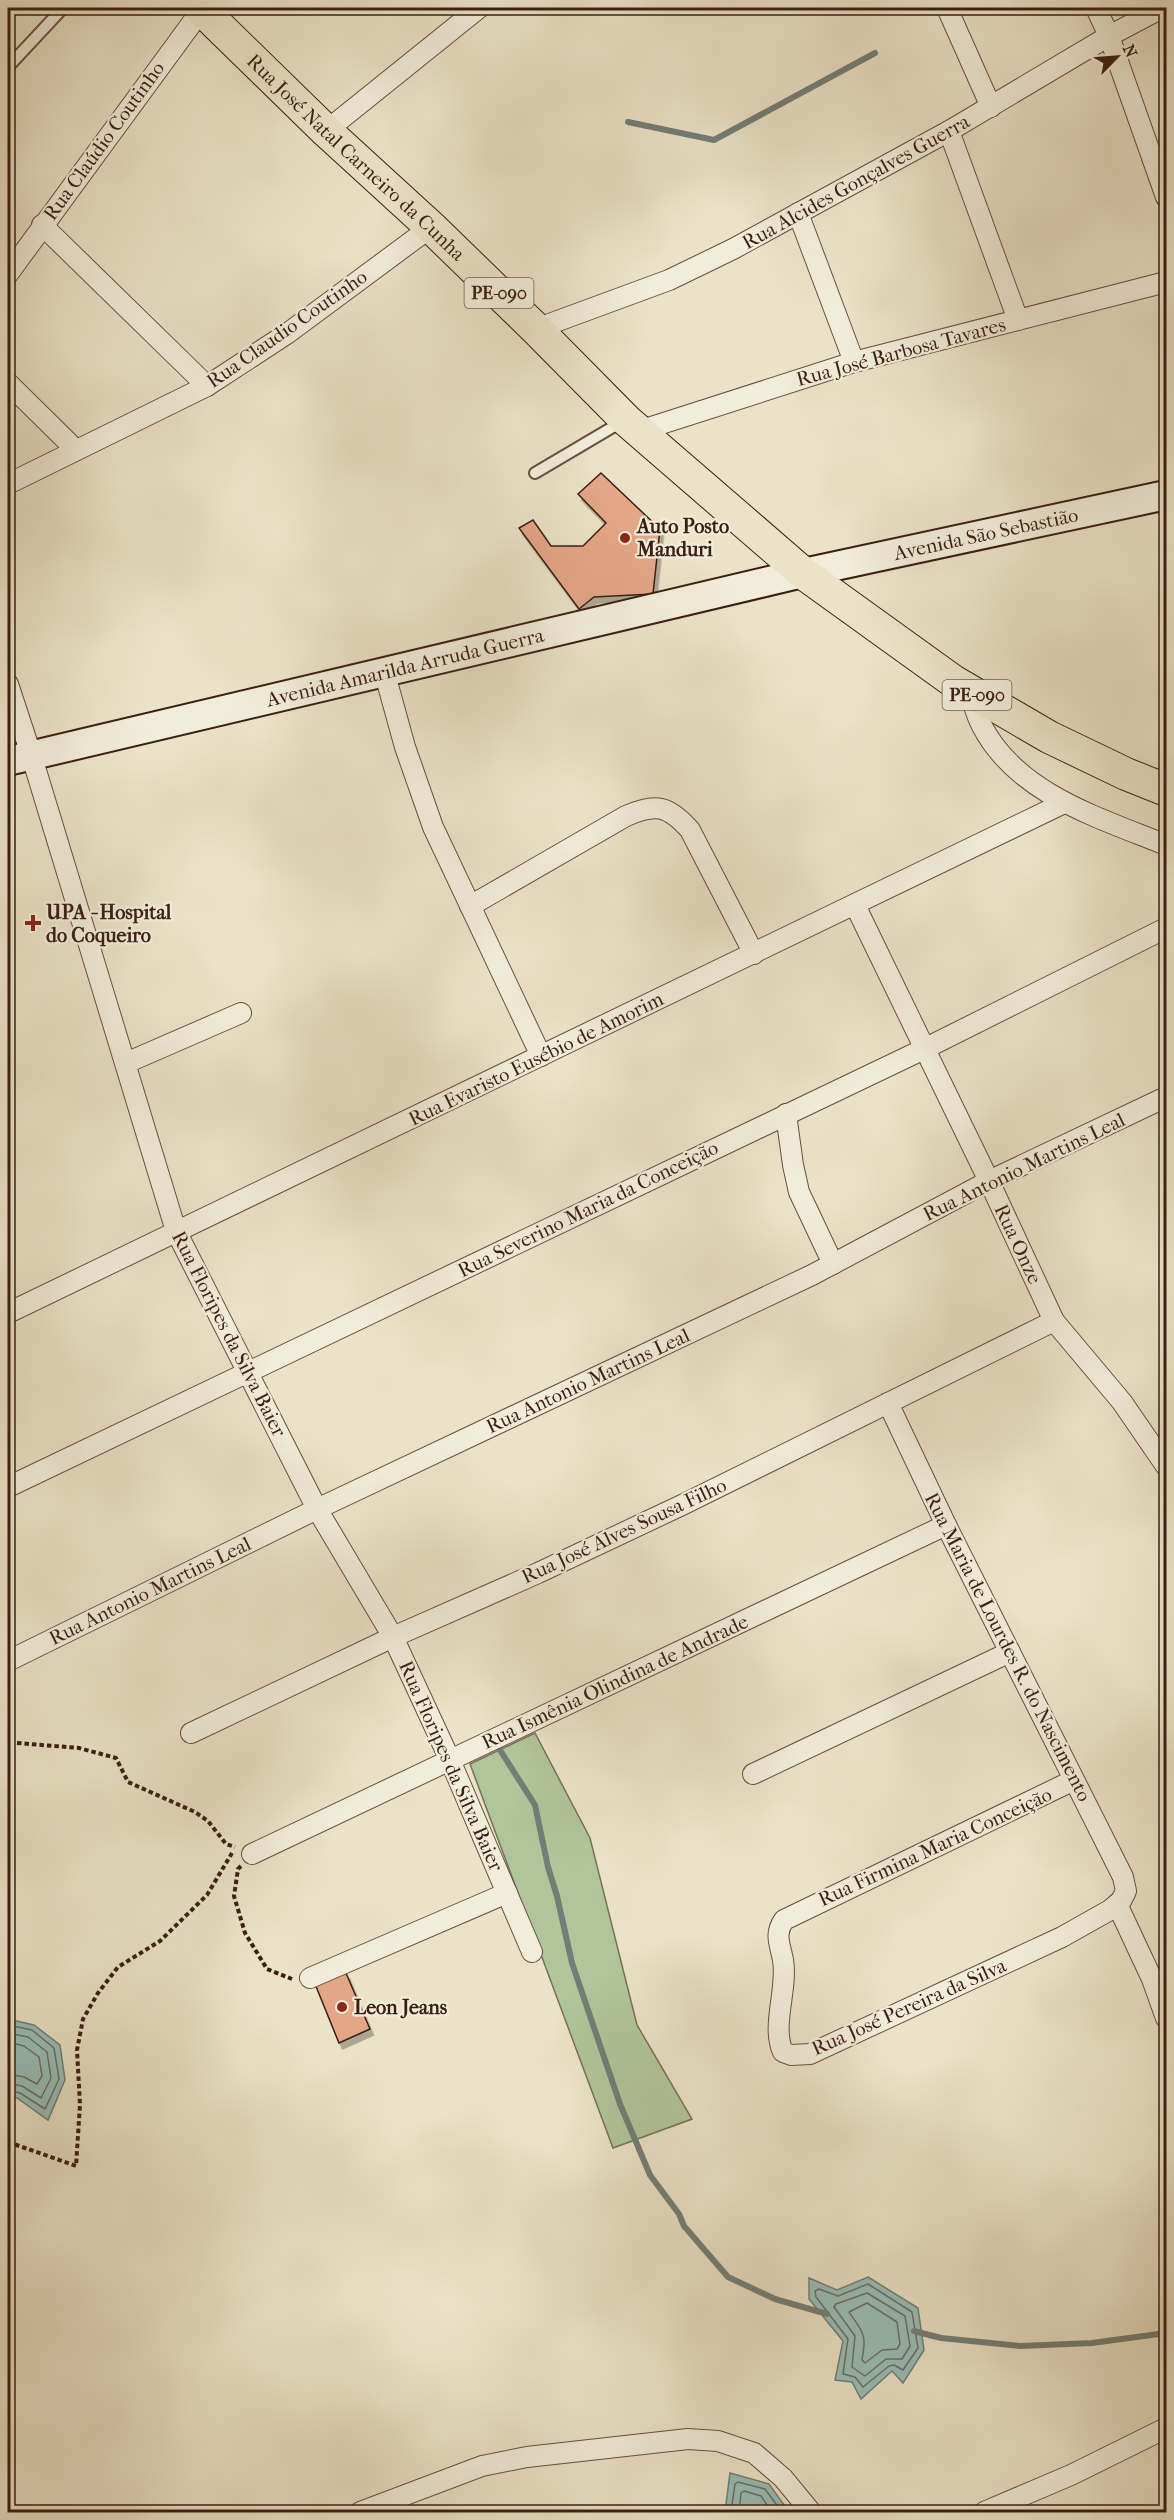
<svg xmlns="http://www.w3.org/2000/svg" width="1174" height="2520" font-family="'IM FELL French Canon',serif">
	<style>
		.green { fill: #b1c59a; stroke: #767256; stroke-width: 1.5 }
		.water { fill: #98beb8; stroke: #727e76; stroke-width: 1.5 }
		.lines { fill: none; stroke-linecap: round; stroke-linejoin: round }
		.shore { stroke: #696e66; stroke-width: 1.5 }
		.stream { stroke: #727e76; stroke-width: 6 }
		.building { fill: #e3a687; stroke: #3a1e13; stroke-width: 1.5; filter: url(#shadow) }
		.lane-casing { stroke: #664f40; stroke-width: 14 }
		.street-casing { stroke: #664f40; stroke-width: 22 }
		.secondary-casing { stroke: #3a1e13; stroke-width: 32 }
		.primary-casing { stroke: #3a1e13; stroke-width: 34 }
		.path { stroke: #3a1e13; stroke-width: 4; stroke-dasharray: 4.5 3; stroke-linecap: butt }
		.lane { stroke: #f2eddb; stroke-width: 10 }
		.street { stroke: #f2eddb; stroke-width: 20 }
		.secondary { stroke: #f2eddb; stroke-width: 28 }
		.primary { stroke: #ebe3c8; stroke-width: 32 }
		.poi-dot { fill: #8f2418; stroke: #f2eddb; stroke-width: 2 }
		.labels { text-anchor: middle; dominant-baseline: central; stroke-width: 4.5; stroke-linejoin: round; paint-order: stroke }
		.shield { fill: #f2eddb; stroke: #715c4f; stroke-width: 1.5 }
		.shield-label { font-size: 18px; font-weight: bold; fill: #3a1e13 }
		.street-label { font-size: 20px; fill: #3a1e13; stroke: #f2eddb }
		.poi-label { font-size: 20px; font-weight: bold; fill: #3a1e13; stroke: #f2eddb; text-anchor: start }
	</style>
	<defs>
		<filter id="shadow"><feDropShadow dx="3.5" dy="6" stdDeviation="0" flood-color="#0004"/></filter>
	</defs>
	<rect width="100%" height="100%" fill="#ebe3c8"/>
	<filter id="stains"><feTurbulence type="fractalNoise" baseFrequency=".00333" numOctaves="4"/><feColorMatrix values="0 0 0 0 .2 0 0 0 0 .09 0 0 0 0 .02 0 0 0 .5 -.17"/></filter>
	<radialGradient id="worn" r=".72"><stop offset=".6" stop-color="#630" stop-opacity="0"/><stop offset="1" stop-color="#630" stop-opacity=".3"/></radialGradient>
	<!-- green -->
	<path class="green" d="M535,1733L590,1838L637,2025L692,2119L613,2148L470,1764Z"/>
	<!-- water -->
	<g class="water">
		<path d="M8,2019L34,2025L60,2045L65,2080L48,2120L17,2098L8,2096Z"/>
		<path d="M868,2277L918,2308L924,2350L903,2383L892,2371L861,2399L852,2382L835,2380L843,2341L809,2299V2278L837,2290Z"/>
		<path d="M730,2473L769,2484L789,2512H725Z"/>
	</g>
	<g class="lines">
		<!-- shore -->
		<g class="shore">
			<path d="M8,2025L32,2030L54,2048L59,2079L45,2109L20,2093L8,2090"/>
			<path d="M8,2033L28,2037L47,2052L51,2078L41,2098L22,2086L8,2083"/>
			<path d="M8,2042L24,2046L39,2057L42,2076L37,2084L24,2077L8,2074"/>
			<path d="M868,2284L912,2312L918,2348L903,2370L894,2365L889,2366L863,2387L855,2377L843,2374L848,2339L816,2297L815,2291L819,2289L838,2296Z"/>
			<path d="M867,2293L905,2316L910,2346L902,2359H886L865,2376L852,2367L855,2336L834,2307L836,2304Z"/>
			<path d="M867,2303L897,2322L900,2344L897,2349L882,2350L865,2363L862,2360C867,2333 863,2333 849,2312Z"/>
			<path d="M731,2512L735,2484L738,2482L765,2489L782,2512"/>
			<path d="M739,2512L741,2493L744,2491L761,2496L772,2512"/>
		</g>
		<!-- stream -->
		<g class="stream">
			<path d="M628,122L714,140L875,53"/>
			<path d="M500,1750L535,1805L548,1867L557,1896L572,1963L620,2104L650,2175L679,2214L684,2226L728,2277L775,2299L827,2314"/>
			<path d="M914,2331L941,2338L1020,2346L1092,2343L1166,2333"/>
		</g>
	</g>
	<!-- building -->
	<g class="building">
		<path d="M601,473L660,529L653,594L594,597L579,609L519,528L533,520L551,546H583L606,523L578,494Z"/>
		<path d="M346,1973L370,2029L339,2043L315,1984Z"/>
	</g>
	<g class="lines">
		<defs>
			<g id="lane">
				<path d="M8,67L63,8"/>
				<path d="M535,473L623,421"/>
			</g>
			<g id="street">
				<path d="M947,8L991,107"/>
				<path d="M1096,8L1109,36L1166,197"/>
				<path d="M326,131L479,8"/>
				<path d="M949,131L1018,320"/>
				<path d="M798,213L854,362"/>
				<path d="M42,225L207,386"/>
				<path d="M8,274L203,8"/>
				<path d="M536,329L669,280L733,249L949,131L1109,36L1162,8"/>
				<path d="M8,383L76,450"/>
				<path d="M639,431L854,362L1166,282"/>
				<path d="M8,484L207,386L288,333L431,227"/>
				<path d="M384,671L405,747L433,827L541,1056"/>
				<path d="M8,684L31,754L176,1231L317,1509L393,1637L450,1760L532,1952"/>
				<path d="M969,691C973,702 976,715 982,726C1017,794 1100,818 1166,845"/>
				<path d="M855,905L989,1181L1054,1321L1122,1402L1166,1466"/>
				<path d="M470,906L626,816C655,803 668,805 690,830L754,954"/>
				<path d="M126,1063L241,1013"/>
				<path d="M786,1114L793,1165L799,1192L833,1264"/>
				<path d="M8,1313L1064,803"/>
				<path d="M888,1403L946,1525L1123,1877L1126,1891L1121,1901L1110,1910L1062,1937L810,2054L791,2055L783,2052C771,2026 788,1989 783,1960C780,1944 774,1934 784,1920L1074,1780"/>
				<path d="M8,1487L924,1049L1166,928"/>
				<path d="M8,1661L317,1509L812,1275L989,1181L1166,1097"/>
				<path d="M191,1733L393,1637L538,1573L682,1505L1054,1321"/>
				<path d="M753,1774L1010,1652"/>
				<path d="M252,1854L946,1525"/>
				<path d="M1117,1904L1152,1979L1166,2018"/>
				<path d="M310,1978L507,1893"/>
				<path d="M360,2512L482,2466L527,2457L688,2439L718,2441L754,2453L783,2478L811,2512"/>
				<path d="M984,2512L1071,2475L1166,2428"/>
			</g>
			<g id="secondary">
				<path id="s1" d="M8,761L803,573L1166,495"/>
			</g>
			<g id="primary">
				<path id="s2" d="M200,8L326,131L431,227L536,329L626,420L803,573L953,681L1049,737L1126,774L1166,790"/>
			</g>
		</defs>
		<!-- lane casing -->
		<use href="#lane" class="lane-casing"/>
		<!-- street casing -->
		<use href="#street" class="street-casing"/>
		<!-- secondary casing -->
		<use href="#secondary" class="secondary-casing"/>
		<!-- primary casing -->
		<use href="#primary" class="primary-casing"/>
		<!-- path -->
		<g class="path">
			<path d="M17,1743L79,1748L116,1758L128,1782L195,1812L208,1821L226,1844L235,1847"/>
			<path d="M241,1866L238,1869L234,1896L245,1933L267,1969L292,1979"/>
			<path d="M8,2142L76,2166L80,2105L77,2050L83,2019L98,1993L118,1967L160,1941L207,1895L232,1853"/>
		</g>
		<!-- lane -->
		<use href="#lane" class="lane"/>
		<!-- street -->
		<use href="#street" class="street"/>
		<!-- secondary -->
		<use href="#secondary" class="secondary"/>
		<!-- primary -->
		<use href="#primary" class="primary"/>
	</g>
	<!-- markers -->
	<g class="poi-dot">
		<circle cx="625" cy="538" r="6"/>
		<path d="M30 914h6v6h6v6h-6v6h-6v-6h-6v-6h6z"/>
		<circle cx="342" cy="2007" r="6"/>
	</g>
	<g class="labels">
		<!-- shield labels -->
		<g class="shield">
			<rect x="464.5" y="278" width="69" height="30" rx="4.5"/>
			<rect x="942.5" y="680" width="69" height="30" rx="4.5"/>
		</g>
		<g class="shield-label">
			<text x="499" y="293">PE-090</text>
			<text x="977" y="695">PE-090</text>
		</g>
		<!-- street labels -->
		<g class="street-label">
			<text transform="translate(104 141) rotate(-54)">Rua Claúdio Coutinho</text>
			<text stroke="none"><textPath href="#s2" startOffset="216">Rua José Natal Carneiro da Cunha</textPath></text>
			<text transform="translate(856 182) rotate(-29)">Rua Alcides Gonçalves Guerra</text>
			<text transform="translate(287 329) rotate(-35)">Rua Claudio Coutinho</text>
			<text transform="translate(901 352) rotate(-15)">Rua José Barbosa Tavares</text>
			<text stroke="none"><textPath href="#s1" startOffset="1004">Avenida São Sebastião</textPath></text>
			<text stroke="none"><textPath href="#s1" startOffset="408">Avenida Amarilda Arruda Guerra</textPath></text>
			<text transform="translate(536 1059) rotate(-26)">Rua Evaristo Eusébio de Amorim</text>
			<text transform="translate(1024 1167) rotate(-26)">Rua Antonio Martins Leal</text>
			<text transform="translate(588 1209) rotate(-26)">Rua Severino Maria da Conceição</text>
			<text transform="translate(1018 1244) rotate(65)">Rua Onze</text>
			<text transform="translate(229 1334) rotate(63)">Rua Floripes da Silva Baier</text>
			<text transform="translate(588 1381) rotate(-25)">Rua Antonio Martins Leal</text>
			<text transform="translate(624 1531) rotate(-25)">Rua José Alves Sousa Filho</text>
			<text transform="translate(150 1591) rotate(-26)">Rua Antonio Martins Leal</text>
			<text transform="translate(1008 1647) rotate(63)">Rua Maria de Lourdes R. do Nascimento</text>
			<text transform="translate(615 1682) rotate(-25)">Rua Ismênia Olindina de Andrade</text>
			<text transform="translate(451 1766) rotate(66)">Rua Floripes da Silva Baier</text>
			<text transform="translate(935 1847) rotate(-25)">Rua Firmina Maria Conceição</text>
			<text transform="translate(909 2007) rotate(-24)">Rua José Pereira da Silva</text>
		</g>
		<!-- poi labels -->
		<g class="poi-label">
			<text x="637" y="526">Auto Posto<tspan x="637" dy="23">Manduri</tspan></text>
			<text x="46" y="912">UPA - Hospital<tspan x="46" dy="23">do Coqueiro</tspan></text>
			<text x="354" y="2007">Leon Jeans</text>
		</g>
	</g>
	<!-- margin -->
	<rect width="1174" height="2520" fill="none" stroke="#ebe3c8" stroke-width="30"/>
	<rect x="9" y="9" width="1156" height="2502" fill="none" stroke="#3a1e13" stroke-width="3"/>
	<rect x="15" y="15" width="1144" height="2490" fill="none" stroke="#3a1e13" stroke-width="1.5"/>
	<!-- north arrow -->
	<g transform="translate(1117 57) rotate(65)" stroke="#f2eddb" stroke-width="4.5" paint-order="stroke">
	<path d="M0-4.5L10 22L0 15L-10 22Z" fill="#3a1e13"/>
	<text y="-9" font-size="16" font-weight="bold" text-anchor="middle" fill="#3a1e13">N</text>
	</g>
	<rect width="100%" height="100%" filter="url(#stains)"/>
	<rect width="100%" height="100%" fill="url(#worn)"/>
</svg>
